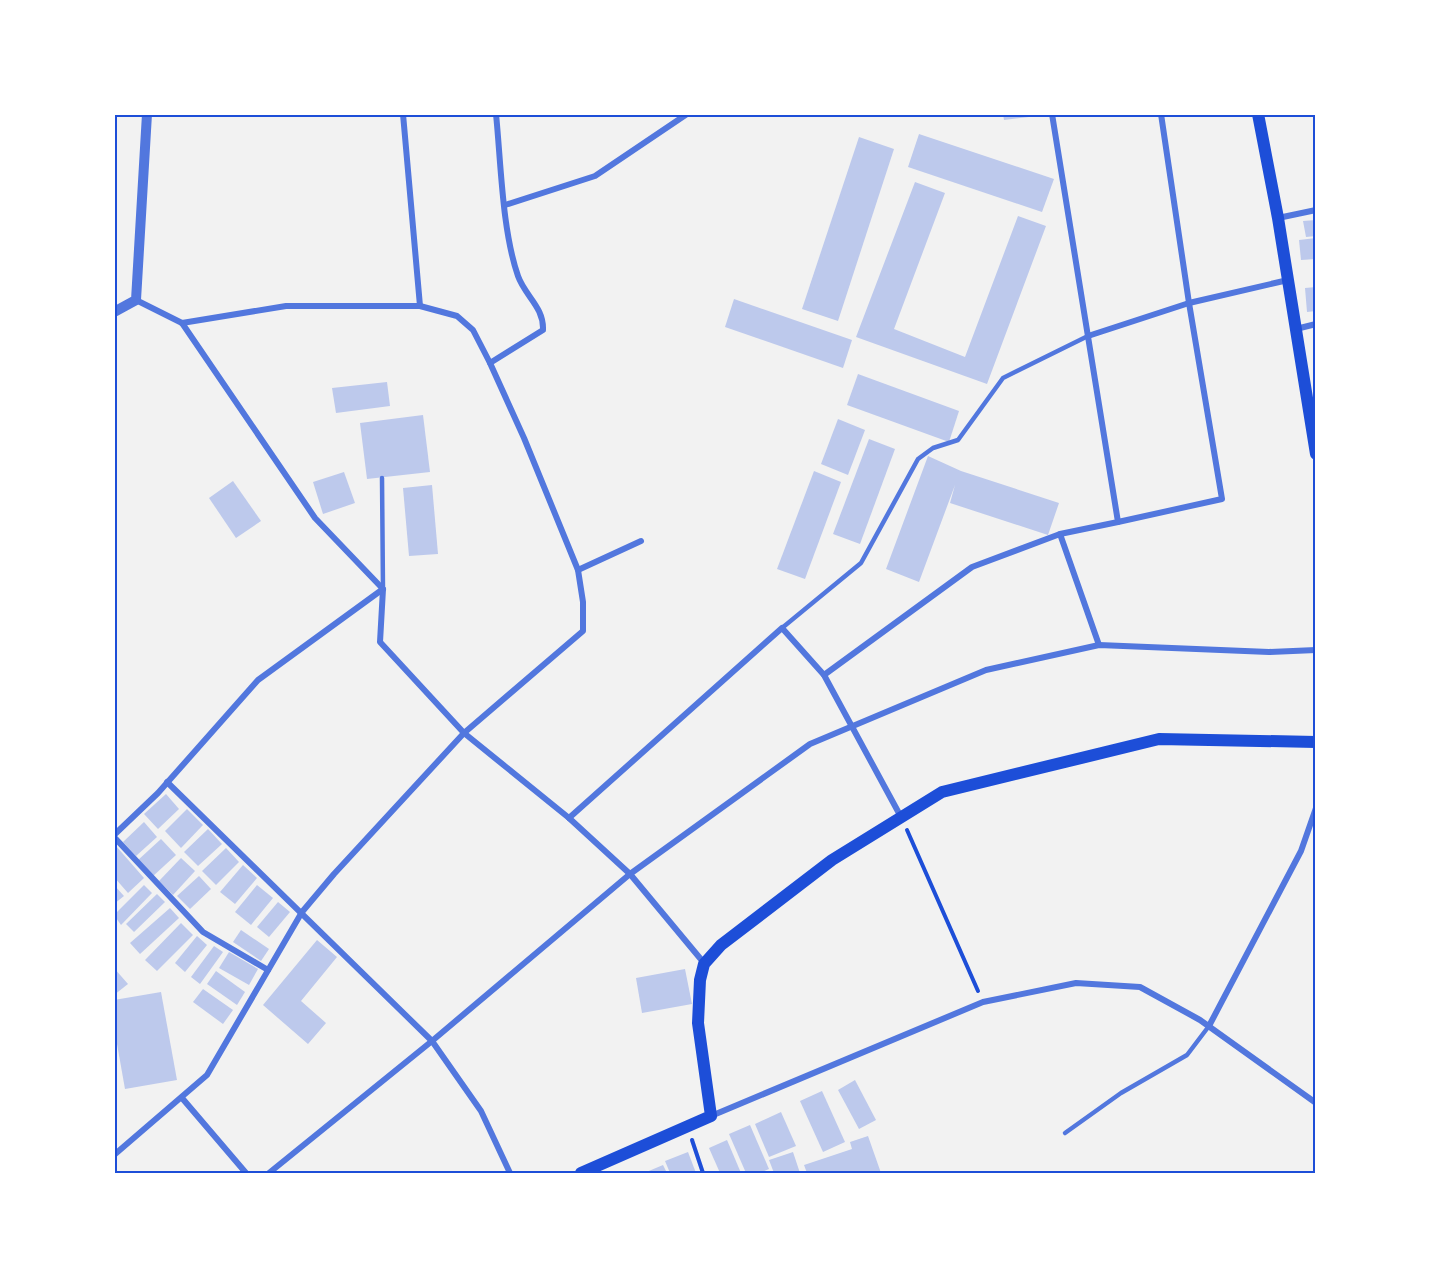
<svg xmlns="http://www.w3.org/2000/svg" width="1430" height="1287" font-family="Overpass,sans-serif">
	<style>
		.building { fill: #bdc9ec }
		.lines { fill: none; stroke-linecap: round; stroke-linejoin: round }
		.path { stroke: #1d4ed8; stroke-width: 4 }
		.service { stroke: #5277de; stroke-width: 4.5 }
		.minor { stroke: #5277de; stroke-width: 6 }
		.tertiary { stroke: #5277de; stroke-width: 10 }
		.secondary { stroke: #1d4ed8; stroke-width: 12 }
		.neatline { fill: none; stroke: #1d4ed8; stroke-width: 2 }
	</style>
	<rect width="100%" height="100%" fill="#f2f2f2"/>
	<!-- building -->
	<g class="building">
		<path d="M1003,114H1029V117L1004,120Z"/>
		<path d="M919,134L1054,179L1042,212L908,167Z"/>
		<path d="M859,137L894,149L838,321L802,309Z"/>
		<path d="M915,182L945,193L894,329L965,357L1018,216L1046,226L987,384L856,337Z"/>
		<path d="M1316,220V236L1306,237L1303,221Z"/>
		<path d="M1316,238V259L1301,260L1299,240Z"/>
		<path d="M1316,287V311L1307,312L1305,288Z"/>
		<path d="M734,299L852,340L843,368L725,327Z"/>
		<path d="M858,374L959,411L949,442L847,405Z"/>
		<path d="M387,382L390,406L336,413L332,388Z"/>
		<path d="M423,415L430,472L367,479L360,423Z"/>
		<path d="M838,419L865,430L848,475L821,464Z"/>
		<path d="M869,439L895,449L860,544L833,534Z"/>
		<path d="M928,456L961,471L1059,503L1048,535L950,503L955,485L919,582L886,569Z"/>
		<path d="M814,471L841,482L805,579L777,569Z"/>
		<path d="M344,472L355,503L323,514L313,482Z"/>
		<path d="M233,481L261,521L236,538L209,498Z"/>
		<path d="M432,485L438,554L409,556L403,488Z"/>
		<path d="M166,794L179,809L158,829L144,814Z"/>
		<path d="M187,809L203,825L181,848L165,831Z"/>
		<path d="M144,822L157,837L136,856L123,842Z"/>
		<path d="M208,829L222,844L198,866L184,852Z"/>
		<path d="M161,839L176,855L152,877L137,861Z"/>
		<path d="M116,846L144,878L128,893L114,877Z"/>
		<path d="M226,848L239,862L216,885L202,871Z"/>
		<path d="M181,858L195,871L173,895L159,881Z"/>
		<path d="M243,865L257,878L235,904L220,892Z"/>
		<path d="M199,876L211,889L190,909L177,896Z"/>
		<path d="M114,885L124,896L114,904Z"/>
		<path d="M144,885L152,893L121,925L114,915Z"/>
		<path d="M257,885L273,898L251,925L235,912Z"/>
		<path d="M157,894L165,902L134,932L126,924Z"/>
		<path d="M278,902L290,912L269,937L257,927Z"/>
		<path d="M170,908L179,918L140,954L130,943Z"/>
		<path d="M181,923L193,935L157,971L145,960Z"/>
		<path d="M241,930L269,949L261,961L233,942Z"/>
		<path d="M197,936L207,945L185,972L175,963Z"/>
		<path d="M317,940L337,957L301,1001L326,1023L308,1044L263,1005Z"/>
		<path d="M214,946L223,952L200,984L191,977Z"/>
		<path d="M229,952L258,969L249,985L219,968Z"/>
		<path d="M114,968L128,984L114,995Z"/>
		<path d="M685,969L692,1004L642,1013L636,978Z"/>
		<path d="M216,971L245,992L237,1005L207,984Z"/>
		<path d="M203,989L233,1010L223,1024L193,1002Z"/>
		<path d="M161,992L177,1080L125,1089L114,1027V1000Z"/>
		<path d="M855,1080L876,1120L859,1129L838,1090Z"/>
		<path d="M822,1091L845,1142L823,1152L800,1101Z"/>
		<path d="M781,1112L796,1146L769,1157L755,1124Z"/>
		<path d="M750,1125L769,1169L760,1173H746L729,1134Z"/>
		<path d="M868,1136L881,1173H807L804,1165L852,1149L850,1142Z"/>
		<path d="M727,1140L741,1173H720L709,1148Z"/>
		<path d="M688,1152L696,1173H670L665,1161Z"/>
		<path d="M793,1152L800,1173H774L769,1160Z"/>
		<path d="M663,1165L667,1173H644Z"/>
	</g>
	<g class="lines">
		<!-- path -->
		<g class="path">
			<path d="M907,830L978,991"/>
			<path d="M692,1140L703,1173"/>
		</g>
		<!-- service -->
		<g class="service">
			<path d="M382,478L383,589"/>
			<path d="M782,628L861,563L918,459L933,448L958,440L1003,378L1088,336"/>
			<path d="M1065,1133L1121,1093L1187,1055L1209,1026"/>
		</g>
		<!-- minor -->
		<g class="minor">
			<path d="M403,114L420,306"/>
			<path d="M505,205L595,176L687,114"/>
			<path d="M1278,218L1316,210"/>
			<path d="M136,300L182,323L315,518L383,589L380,642L464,733L569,818L630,874L704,963"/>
			<path d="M1296,329L1316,324"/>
			<path d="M1088,336L1189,303L1288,280"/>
			<path d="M490,363L543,330C544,307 525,296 518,276C502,230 501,163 496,114"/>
			<path d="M1118,522L1222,499L1189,303L1161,114"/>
			<path d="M1060,534L1099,645"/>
			<path d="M578,570L641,541"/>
			<path d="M824,675L972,567L1060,534L1118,522L1052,114"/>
			<path d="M167,782L432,1041L481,1111L510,1173"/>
			<path d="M569,818L782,628L824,675L901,817"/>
			<path d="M114,835L158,793L258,680L383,589"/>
			<path d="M114,837L203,932L268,970"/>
			<path d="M1209,1026L1301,851L1316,808"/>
			<path d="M182,1098L246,1173"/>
			<path d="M711,1116L983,1002L1076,983L1140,987L1200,1020L1316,1103"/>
			<path d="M114,1155L207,1075L302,912L334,874L464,733L583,631V602L578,570L524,438L490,363L473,330L457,316L420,306H286L182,323"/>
			<path d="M269,1173L432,1041L630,874L810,744L986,670L1099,645L1269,652L1316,650"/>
		</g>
		<!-- tertiary -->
		<path class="tertiary" d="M114,312L136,300L147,114"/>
		<!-- secondary -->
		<g class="secondary">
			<path d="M1258,114L1278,218L1316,454"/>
			<path d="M581,1173L711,1116L698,1023L700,980L704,964L721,945L832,860L942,792L1159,739L1316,742"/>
		</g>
	</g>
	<!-- border -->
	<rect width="1430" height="1287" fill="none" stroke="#ffffff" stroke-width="231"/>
	<rect x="116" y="116" width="1198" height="1056" class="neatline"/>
</svg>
